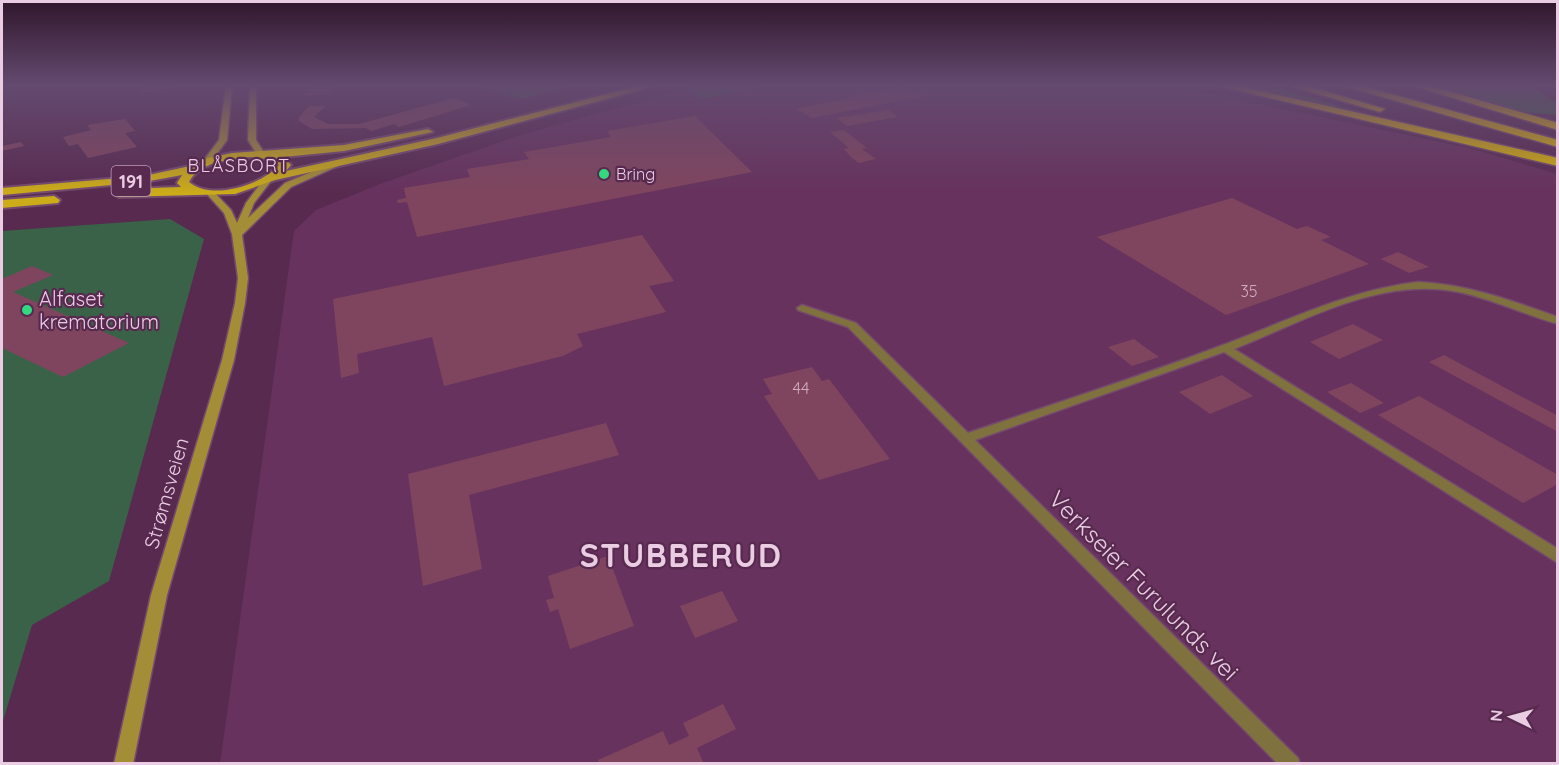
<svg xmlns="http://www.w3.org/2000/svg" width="1559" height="765" font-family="Quicksand,sans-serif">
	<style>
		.built { fill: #67325d }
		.green { fill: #3a6248 }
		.building { fill: #80455e }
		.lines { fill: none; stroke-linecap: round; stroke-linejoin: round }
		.minor-casing { stroke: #754b6d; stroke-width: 3 }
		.secondary-casing { stroke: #754b6d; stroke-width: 3 }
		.trunk-casing { stroke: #754b6d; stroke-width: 4 }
		.motorway-casing { stroke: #754b6d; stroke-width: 3 }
		.minor { fill: #7f723f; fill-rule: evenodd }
		.secondary { fill: #a48d37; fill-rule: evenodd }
		.trunk { fill: #ccac18; fill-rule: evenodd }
		.motorway { fill: #d9b508; fill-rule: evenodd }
		.poi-dot { fill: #34d881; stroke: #582a50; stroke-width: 2 }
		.labels { text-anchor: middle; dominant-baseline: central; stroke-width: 4.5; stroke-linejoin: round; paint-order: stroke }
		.far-poi-label { font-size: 16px; fill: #eacde3; stroke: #582a50; text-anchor: start }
		.number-label { font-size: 16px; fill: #d0abc2 }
		.far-neighbourhood-label { font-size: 18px; letter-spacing: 1.5px; fill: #eacde3; stroke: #582a50 }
		.shield { fill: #582a50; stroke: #be9cb7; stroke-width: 1.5 }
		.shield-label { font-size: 18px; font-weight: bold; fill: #eacde3 }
		.poi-label { font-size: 20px; fill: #eacde3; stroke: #582a50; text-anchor: start }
		.street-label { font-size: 20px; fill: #eacde3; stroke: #582a50 }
		.near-street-label { font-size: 24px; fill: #eacde3; stroke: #582a50 }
		.near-district-label { font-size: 32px; font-weight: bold; letter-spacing: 1.5px; fill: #eacde3; stroke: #582a50 }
	</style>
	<rect width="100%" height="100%" fill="#582a50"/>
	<!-- built -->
	<path class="built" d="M763,86H1171L1469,148L1557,174V763L220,764L294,231L316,210L380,184L514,137L688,88L703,99Z"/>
	<!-- green -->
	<g class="green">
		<path d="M474,86H572L523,99Z"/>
		<path d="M686,86H763L703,99Z"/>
		<path d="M1228,86H1270L1398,123Z"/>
		<path d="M1429,86H1532L1557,104V115L1521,112Z"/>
		<path d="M170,219L204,239L109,581L32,625L2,724V231Z"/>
	</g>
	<!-- building -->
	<g class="building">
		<path d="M143,86H178V88L141,93Z"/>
		<path d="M312,86H337L328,95H302Z"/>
		<path d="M901,86L924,96L812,118L796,109Z"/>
		<path d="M454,98L471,105L399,127L394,124L371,131L366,128L312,129L299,121V117L309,106H325L314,117L328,124H359Z"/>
		<path d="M888,110L898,117L847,126L837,118Z"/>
		<path d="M695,116L752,172L417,237L407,202L398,203L397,200L406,198L404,188L470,177L467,169L529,159L524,152L611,137L607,131Z"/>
		<path d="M125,119L135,131L125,133L137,147L88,158L78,144L69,146L63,137L91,130L87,125Z"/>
		<path d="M844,130L867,148L862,149L876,159L859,163L851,157L844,149L849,148L830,132Z"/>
		<path d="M21,142L24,146L2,151V146Z"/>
		<path d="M1232,198L1297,229L1307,226L1331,237L1321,240L1369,264L1226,315L1097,237Z"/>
		<path d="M642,235L674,281L649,286L666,312L577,334L583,346L563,356L444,386L432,337L357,354L359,373L341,378L333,299Z"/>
		<path d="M1398,252L1429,267L1409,273L1381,259Z"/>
		<path d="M32,266L53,275L13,292L129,343L63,377L2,348V279Z"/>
		<path d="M1353,324L1383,340L1339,359L1310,342Z"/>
		<path d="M1134,339L1142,345L1159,357L1132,366L1108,347Z"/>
		<path d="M1444,355L1558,416V432L1429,362Z"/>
		<path d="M812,367L822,381L829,379L890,459L819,480L764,396L772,394L763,379Z"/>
		<path d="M1222,375L1253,396L1210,414L1179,392Z"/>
		<path d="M1351,383L1384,403L1360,413L1327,392Z"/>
		<path d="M1419,396L1558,475V484L1523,503L1378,415Z"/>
		<path d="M606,423L619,455L469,495L482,569L423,586L408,474Z"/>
		<path d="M608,556L634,626L570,649L558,609L550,612L546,600L554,598L548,576Z"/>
		<path d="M722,591L738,621L695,638L680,606Z"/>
		<path d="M723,704L736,729L697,748L704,764H599L598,760L663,731L669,745L689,736L683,723Z"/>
	</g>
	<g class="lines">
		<defs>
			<path id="minor" d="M1418,282C1467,284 1512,301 1558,317V324C1522,314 1489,297 1453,291C1377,278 1302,322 1234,349L1558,549V563L1224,352L975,440L1298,758L1300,764H1278L848,327L798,310L797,308L802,305L856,323L968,433C1053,404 1139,377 1223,345C1287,321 1349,290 1418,282Z"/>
			<g id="secondary">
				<path d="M226,86H232L227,140L208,166H202L201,164L219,140Z"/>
				<path d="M250,86H256V140L265,154L261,156H258L248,140Z"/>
				<path d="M340,160L347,162L291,187L242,235L248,278L245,303L234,360L167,595L133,764H114L151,595L222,360L235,303L238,278L232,234L224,213L206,193L213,191L231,210L237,223L246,203L264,179L271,181L254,203L248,218L285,183Z"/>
			</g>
			<g id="trunk">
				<path d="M638,86H655L438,144L275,180L235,194L119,197L113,193L119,189L181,187L177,183L182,175L144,182L2,195V188L144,176L190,166L208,158L232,153L344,145L428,129L433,132L344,151L283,157L291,165L286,171L437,138ZM250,157L274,160L279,165C262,185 211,201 189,182C200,161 229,160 250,157Z"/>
				<path d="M54,196L60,200L58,203L2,208V200Z"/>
			</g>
			<g id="motorway">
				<path d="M1219,86H1239L1558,158V166Z"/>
				<path d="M1290,86H1308L1385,109L1380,112Z"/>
				<path d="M1344,86H1362L1558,140V147Z"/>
				<path d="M1414,86H1431L1558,123V130Z"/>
			</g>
		</defs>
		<!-- minor casing -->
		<use href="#minor" class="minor-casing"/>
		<!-- secondary casing -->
		<use href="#secondary" class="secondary-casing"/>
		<!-- trunk casing -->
		<use href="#trunk" class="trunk-casing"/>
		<!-- motorway casing -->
		<use href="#motorway" class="motorway-casing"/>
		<!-- minor -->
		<use href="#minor" class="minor"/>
		<!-- secondary -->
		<use href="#secondary" class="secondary"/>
		<!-- trunk -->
		<use href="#trunk" class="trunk"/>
		<!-- motorway -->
		<use href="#motorway" class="motorway"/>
	</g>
	<!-- sky -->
	<linearGradient id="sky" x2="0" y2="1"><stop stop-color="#30172c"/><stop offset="0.44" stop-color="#644a6f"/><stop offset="1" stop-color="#644a6f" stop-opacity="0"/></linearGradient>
	<rect width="1559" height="194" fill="url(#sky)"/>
	<!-- markers -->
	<g class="poi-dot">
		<circle cx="604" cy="174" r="6"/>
		<circle cx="27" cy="310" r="6"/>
	</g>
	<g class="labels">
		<!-- far-poi labels -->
		<g class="far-poi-label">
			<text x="616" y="174">Bring</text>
		</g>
		<!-- number labels -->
		<g class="number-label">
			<text x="1249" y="291">35</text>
			<text x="801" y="388">44</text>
		</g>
		<!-- far-neighbourhood labels -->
		<g class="far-neighbourhood-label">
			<text x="239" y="165">BLÅSBORT</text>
		</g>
		<!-- shield labels -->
		<rect class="shield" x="111.5" y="166" width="39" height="30" rx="4.5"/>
		<g class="shield-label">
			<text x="131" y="181">191</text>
		</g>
		<!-- poi labels -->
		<g class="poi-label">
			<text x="39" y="298">Alfaset<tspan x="39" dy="23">krematorium</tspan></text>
		</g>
		<!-- street labels -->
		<g class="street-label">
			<text transform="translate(166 493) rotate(-74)">Strømsveien</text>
		</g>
		<!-- near-street labels -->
		<g class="near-street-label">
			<text transform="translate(1144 585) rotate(45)">Verkseier Furulunds vei</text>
		</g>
		<!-- near-district labels -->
		<g class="near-district-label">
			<text x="681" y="555">STUBBERUD</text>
		</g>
	</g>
	<!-- border -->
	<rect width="1559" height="765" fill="none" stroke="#eacde3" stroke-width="6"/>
	<!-- north arrow -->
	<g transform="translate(1511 717) rotate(275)" stroke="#582a50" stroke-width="4.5" paint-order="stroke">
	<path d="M0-4.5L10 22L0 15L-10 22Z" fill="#eacde3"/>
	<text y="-9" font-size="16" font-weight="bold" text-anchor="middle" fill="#eacde3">N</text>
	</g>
</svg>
